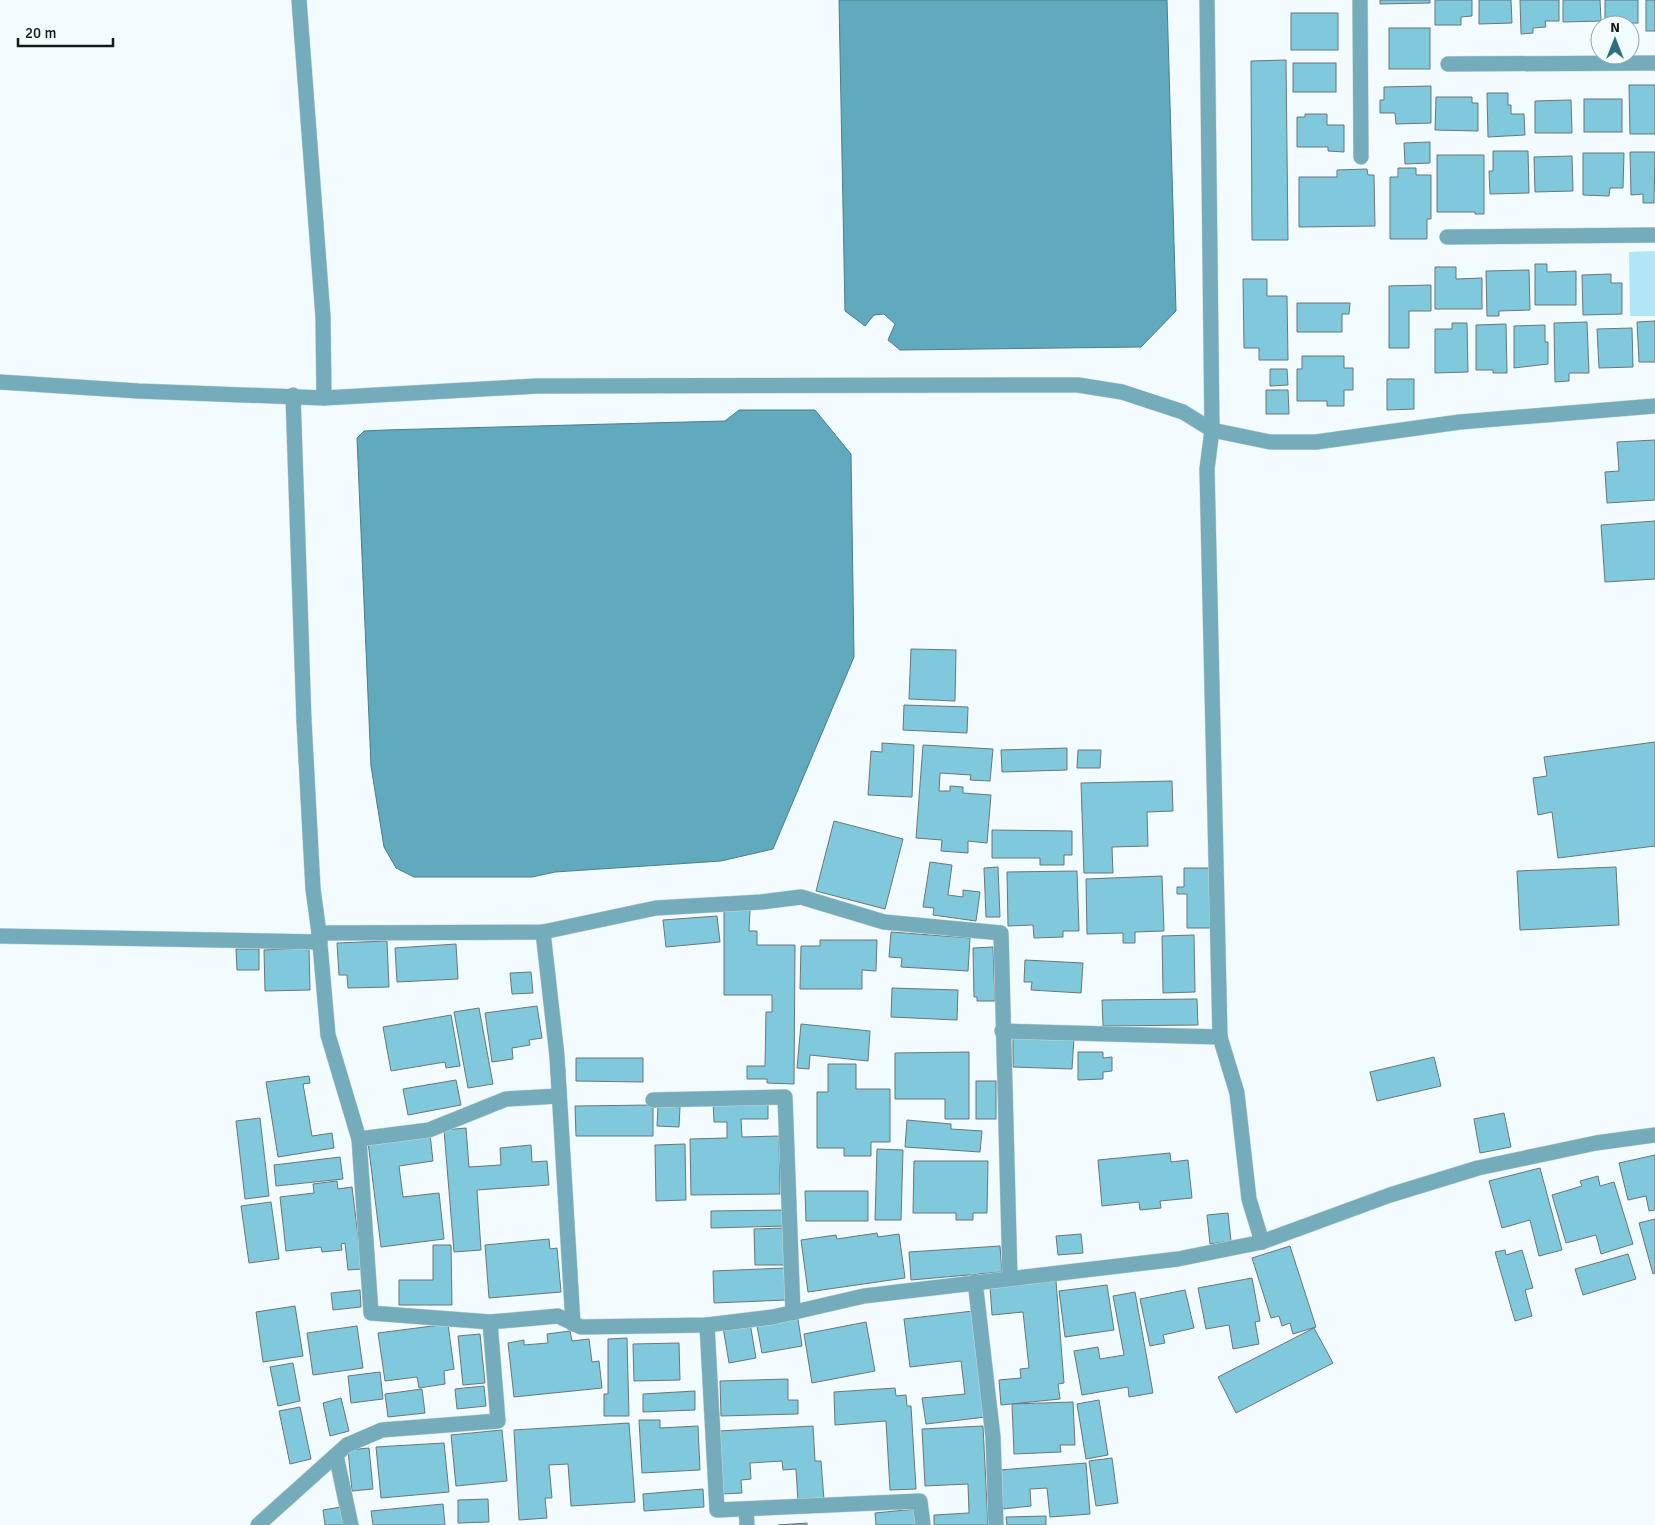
<svg xmlns="http://www.w3.org/2000/svg" width="1655" height="1525" font-family="Signika,sans-serif">
	<style>
		.green { fill: #b1e7f5 }
		.water { fill: #61a9bc; stroke: #4a7e8c }
		.building { fill: #80c8db; stroke: #69777b }
		.lines { fill: none; stroke-linecap: round; stroke-linejoin: round }
		.street-casing { stroke: #ced7da; stroke-width: 16 }
		.street { stroke: #75acbb; stroke-width: 15 }
	</style>
	<rect width="100%" height="100%" fill="#f2fbfe"/>
	<!-- green -->
	<path class="green" d="M1655,251V316H1630L1629,252Z"/>
	<!-- water -->
	<g class="water">
		<path d="M839,0H1167L1176,311L1141,347L900,350L888,340L895,324L884,314L874,315L865,326L845,311Z"/>
		<path d="M739,410H815L851,454L854,657L773,849L721,861L555,872L532,877H414L396,868L384,847L371,766L357,438L364,431L385,430L725,421Z"/>
	</g>
	<!-- building -->
	<g class="building">
		<path d="M1380,0H1430V3L1380,4Z"/>
		<path d="M1435,0H1472V16L1461,17V25H1435Z"/>
		<path d="M1479,0H1511L1512,23L1479,24Z"/>
		<path d="M1520,0H1559V21H1545L1546,27L1533,28V33L1521,34Z"/>
		<path d="M1563,0H1600L1601,21L1563,22Z"/>
		<rect x="1605" y="0" width="33" height="23"/>
		<rect x="1646" y="0" width="9" height="31"/>
		<rect x="1291" y="13" width="47" height="37"/>
		<rect x="1389" y="28" width="41" height="41"/>
		<path d="M1286,60L1288,240H1252L1251,61Z"/>
		<rect x="1293" y="63" width="43" height="29"/>
		<path d="M1629,85H1655V134H1630Z"/>
		<path d="M1431,86V123L1396,124L1395,113H1380V100H1384V87Z"/>
		<path d="M1487,93H1508V105H1511V114H1524L1525,135L1488,137Z"/>
		<path d="M1436,97H1472V103H1478V131L1435,130Z"/>
		<rect x="1584" y="99" width="38" height="33"/>
		<path d="M1571,100L1572,133H1535V101Z"/>
		<path d="M1305,114H1327V125H1344V152L1328,151V147H1297V117H1305Z"/>
		<path d="M1430,142V163L1405,164L1404,143Z"/>
		<path d="M1493,151H1528L1529,193L1490,194L1489,171H1493Z"/>
		<path d="M1630,152H1655L1654,203H1643V194L1631,195Z"/>
		<path d="M1583,153H1624L1623,188H1610L1609,196L1583,195Z"/>
		<path d="M1437,155H1484V214H1475V212H1437Z"/>
		<path d="M1572,156L1573,191L1535,192L1534,157Z"/>
		<path d="M1398,168H1416V175H1431V219H1427V239H1390V177H1398Z"/>
		<path d="M1367,169L1368,175H1374L1375,226L1299,227V177H1337V170Z"/>
		<path d="M1535,264H1547V272L1576,271V305H1535Z"/>
		<path d="M1435,267H1456V279L1482,278V309H1435Z"/>
		<path d="M1529,270L1530,310L1499,311V316H1487L1486,271Z"/>
		<path d="M1611,274V283H1622V314L1583,315L1582,275Z"/>
		<path d="M1243,279H1267V296H1287L1288,360H1259V348H1244Z"/>
		<path d="M1431,285V311H1409V348H1389V286Z"/>
		<path d="M1297,303H1350L1349,314H1342V332H1297Z"/>
		<path d="M1655,321V362H1639L1637,322Z"/>
		<path d="M1587,322L1589,373H1569V381L1555,382L1554,323Z"/>
		<path d="M1452,323H1467L1468,372L1435,373V329H1452Z"/>
		<path d="M1506,324L1507,373H1493V370H1476V325Z"/>
		<path d="M1545,325V342H1548V364L1514,368V326Z"/>
		<path d="M1632,328L1633,367L1599,368L1597,329Z"/>
		<path d="M1302,356H1344V368H1353V390H1344V406H1327V401H1297V369H1302Z"/>
		<path d="M1270,369H1287L1288,385L1270,386Z"/>
		<path d="M1387,379H1414V409L1387,410Z"/>
		<path d="M1266,390H1288L1289,414H1266Z"/>
		<path d="M1655,440V500L1607,503L1605,472L1619,471L1617,442Z"/>
		<path d="M1655,521V579L1605,582L1601,525Z"/>
		<path d="M911,649L956,650L955,701L909,699Z"/>
		<path d="M904,705L968,707L967,733L903,730Z"/>
		<path d="M1655,742V846L1558,858L1552,812L1538,815L1533,778L1547,776L1544,757Z"/>
		<path d="M882,743L914,745L912,797L868,795L871,751L882,752Z"/>
		<path d="M923,745L993,749L990,781L970,780L971,775L940,773L939,791H950V786L963,787V793L991,795L987,843L968,841V853L941,851L942,840L916,838Z"/>
		<path d="M1067,748V770L1002,772L1001,750Z"/>
		<path d="M1078,750H1101L1100,768H1077Z"/>
		<path d="M1172,781L1173,811L1147,812L1148,846L1112,847L1113,873H1084L1081,783Z"/>
		<path d="M834,821L903,839L885,909L816,891Z"/>
		<path d="M992,830L1072,831V855H1064V865H1040V858H992Z"/>
		<path d="M930,862L952,865L948,895L963,897V890L980,892L976,921L933,915L934,908L923,907Z"/>
		<path d="M998,867L1000,917H986L984,868Z"/>
		<path d="M1616,867L1619,925L1520,930L1517,871Z"/>
		<path d="M1184,868H1210V928H1187V894H1177V887H1184Z"/>
		<path d="M1077,871L1079,931H1063V937L1034,938L1033,925L1008,926L1007,872Z"/>
		<path d="M1162,876L1164,931L1135,932V943H1123V933L1087,934L1086,879Z"/>
		<path d="M724,909L750,910L749,931H757V945H795L794,1084L767,1083V1079H747V1066H765L766,1012H772V995H724Z"/>
		<path d="M717,916L720,942L666,947L663,920Z"/>
		<path d="M891,932L970,938L968,971L901,967L902,958L889,957Z"/>
		<path d="M1194,935L1195,992L1163,993L1162,936Z"/>
		<path d="M820,940H877L876,971L862,970V989H800L801,946H820Z"/>
		<path d="M387,941L389,987L348,988L347,975H339L337,943Z"/>
		<path d="M456,944L458,979L397,982L395,948Z"/>
		<path d="M993,947L995,1001H977V997H974L973,948Z"/>
		<path d="M309,948L310,990L265,991L264,950Z"/>
		<path d="M236,949H259V970H237Z"/>
		<path d="M1025,960L1083,963L1081,993L1031,990L1032,982H1024Z"/>
		<path d="M531,972L533,993L512,994L510,973Z"/>
		<path d="M892,988L958,990L957,1020L891,1017Z"/>
		<path d="M1197,999L1198,1025L1103,1026L1102,1000Z"/>
		<path d="M537,1006L542,1038L529,1040L530,1045L512,1048L513,1059L492,1062L485,1013Z"/>
		<path d="M479,1008L493,1084L468,1088L454,1012Z"/>
		<path d="M451,1015L460,1066L446,1068L445,1062L391,1071L383,1027Z"/>
		<path d="M801,1024L870,1031L868,1061L810,1055L809,1069L797,1068Z"/>
		<path d="M1013,1036L1074,1038L1072,1069L1013,1067Z"/>
		<path d="M969,1052V1119H945V1099H895V1053Z"/>
		<path d="M1078,1052H1103V1058L1112,1057V1071L1103,1072V1079L1078,1080Z"/>
		<path d="M1434,1057L1441,1086L1377,1101L1370,1072Z"/>
		<path d="M576,1058H643V1082L576,1081Z"/>
		<path d="M828,1064H856V1089H890V1142H871V1156H844V1148H817V1092H828Z"/>
		<path d="M309,1076L310,1083L303,1084L312,1136L332,1133L334,1148L278,1157L266,1082Z"/>
		<path d="M456,1080L461,1105L408,1115L403,1089Z"/>
		<rect x="976" y="1081" width="20" height="38"/>
		<path d="M768,1100V1119H741L742,1137L779,1136L780,1194L691,1195L690,1139L727,1138V1122H714L713,1101Z"/>
		<path d="M653,1105V1136H576L575,1106Z"/>
		<path d="M658,1106L680,1107L679,1127L657,1126Z"/>
		<path d="M1504,1113L1511,1147L1480,1153L1474,1119Z"/>
		<path d="M260,1118L269,1196L245,1199L236,1121Z"/>
		<path d="M907,1120L951,1124V1129L982,1131L980,1152L905,1147Z"/>
		<path d="M466,1128L469,1167L501,1165L500,1148L531,1145L532,1162L547,1161L549,1185L477,1190L481,1250L454,1252L444,1130Z"/>
		<path d="M430,1134L433,1161L399,1166L403,1197L439,1193L444,1239L381,1247L368,1142Z"/>
		<path d="M685,1144L686,1200L656,1201L655,1145Z"/>
		<path d="M877,1149L903,1150L901,1220H875Z"/>
		<path d="M1170,1153L1171,1162L1188,1160L1192,1198L1160,1201L1161,1208L1140,1210L1139,1202L1102,1206L1098,1160Z"/>
		<path d="M1655,1155V1210L1649,1211L1646,1196L1628,1200L1619,1163Z"/>
		<path d="M340,1157L343,1179L276,1186L274,1165Z"/>
		<path d="M914,1161H988L987,1213H973V1220H956V1213H913Z"/>
		<path d="M1540,1168L1562,1250L1539,1256L1530,1220L1502,1228L1489,1181Z"/>
		<path d="M1598,1176L1600,1186L1614,1182L1633,1244L1601,1254L1596,1235L1566,1243L1552,1195L1582,1186L1580,1181Z"/>
		<path d="M337,1181L338,1189L352,1187L362,1269L348,1270L345,1243L341,1244L342,1250L322,1252L321,1247L286,1251L280,1197L314,1193L313,1184Z"/>
		<path d="M805,1191H868V1221H806Z"/>
		<path d="M271,1202L279,1259L249,1263L241,1206Z"/>
		<path d="M785,1210L786,1226L711,1228V1211Z"/>
		<path d="M1228,1213L1231,1241L1210,1244L1207,1215Z"/>
		<path d="M1655,1219V1273L1653,1274L1639,1223Z"/>
		<path d="M784,1228V1265H755L754,1229Z"/>
		<path d="M877,1233L878,1237L899,1234L905,1278L808,1292L801,1240L836,1235L837,1239Z"/>
		<path d="M1081,1234L1083,1253L1058,1255L1056,1236Z"/>
		<path d="M549,1239L550,1249L557,1248L561,1292L489,1298L485,1245Z"/>
		<path d="M433,1245H451L452,1305H399V1280H433Z"/>
		<path d="M1000,1246L1002,1272L911,1280L909,1252Z"/>
		<path d="M1290,1246L1316,1327L1293,1334L1290,1323L1282,1326L1279,1316L1271,1318L1252,1258Z"/>
		<path d="M1505,1250L1506,1255L1522,1250L1533,1288L1525,1290L1532,1316L1515,1321L1495,1252Z"/>
		<path d="M1628,1254L1636,1279L1583,1295L1575,1269Z"/>
		<path d="M785,1268L786,1300L714,1303L713,1271Z"/>
		<path d="M1252,1278L1260,1321L1255,1322L1259,1344L1233,1349L1229,1325L1206,1329L1198,1288Z"/>
		<path d="M1056,1281L1064,1383L1058,1384L1060,1399L1001,1405L999,1380L1021,1378L1020,1369L1029,1368L1023,1312L992,1315L990,1287Z"/>
		<path d="M1107,1285L1114,1330L1065,1337L1059,1291Z"/>
		<path d="M360,1290L361,1307L333,1310L331,1293Z"/>
		<path d="M1185,1290L1194,1328L1163,1335L1165,1343L1150,1346L1140,1299Z"/>
		<path d="M1135,1292L1153,1393L1129,1397L1128,1387L1082,1395L1074,1351L1098,1347L1100,1359L1124,1355L1113,1296Z"/>
		<path d="M295,1306L303,1356L263,1362L256,1312Z"/>
		<path d="M973,1311L986,1417L926,1424L922,1398L965,1394L961,1361L910,1367L904,1319Z"/>
		<path d="M798,1319L802,1346L762,1353L757,1326Z"/>
		<path d="M866,1322L875,1371L812,1383L804,1334Z"/>
		<path d="M750,1323L756,1358L729,1363L723,1327Z"/>
		<path d="M448,1324L454,1369L444,1371L445,1384L419,1388L417,1377L385,1381L378,1333Z"/>
		<path d="M357,1326L363,1368L313,1375L307,1333Z"/>
		<path d="M1314,1328L1333,1363L1236,1413L1218,1377Z"/>
		<path d="M570,1331L572,1341L589,1339L592,1362L599,1361L602,1388L514,1397L508,1343L524,1340V1345L548,1343L547,1334Z"/>
		<path d="M480,1334L485,1383L463,1385L458,1336Z"/>
		<path d="M627,1338L629,1416H604V1394H608V1339Z"/>
		<path d="M679,1343L680,1380L634,1381L633,1344Z"/>
		<path d="M293,1363L300,1401L278,1406L270,1367Z"/>
		<path d="M380,1372L383,1399L351,1403L348,1376Z"/>
		<path d="M788,1379V1400H798V1414L721,1416L720,1381Z"/>
		<path d="M484,1386L486,1406L457,1409L455,1389Z"/>
		<path d="M895,1388L896,1396L906,1395L907,1406H911L916,1489L890,1490L886,1421L835,1425L834,1392Z"/>
		<path d="M422,1389L425,1413L388,1417L385,1394Z"/>
		<path d="M695,1391V1410L643,1412V1394Z"/>
		<path d="M341,1398L349,1431L330,1436L323,1403Z"/>
		<path d="M1099,1400L1108,1455L1086,1459L1077,1404Z"/>
		<path d="M1073,1402L1075,1445H1060L1061,1452L1014,1454L1012,1404Z"/>
		<path d="M300,1407L311,1459L290,1464L279,1411Z"/>
		<path d="M639,1420H660V1428L698,1426L700,1470L642,1473Z"/>
		<path d="M629,1423L635,1502L571,1506L568,1464L549,1465L552,1498H545L547,1518L519,1520L514,1430Z"/>
		<path d="M813,1426L815,1461H821L824,1500L798,1502L796,1469L783,1470L782,1461L750,1463L751,1479L741,1480L742,1493L722,1494L719,1431Z"/>
		<path d="M983,1426L988,1525H934V1515L969,1513L968,1484L925,1486L922,1429Z"/>
		<path d="M502,1430L507,1481L456,1486L451,1435Z"/>
		<path d="M444,1443L449,1492L381,1498L376,1447Z"/>
		<path d="M369,1448L373,1489L352,1491L348,1450Z"/>
		<path d="M1112,1458L1118,1503L1096,1506L1089,1461Z"/>
		<path d="M1086,1463L1090,1514L1050,1517L1047,1488L1030,1489L1031,1506L1003,1509L1000,1470Z"/>
		<path d="M703,1489L704,1507L644,1511L643,1494Z"/>
		<path d="M488,1499L489,1522L458,1523V1500Z"/>
		<path d="M443,1504L445,1525H373L371,1511Z"/>
		<path d="M341,1507L344,1525H325L323,1510Z"/>
		<path d="M916,1509L918,1525H876L875,1513Z"/>
		<path d="M1046,1516V1525H1007L1006,1517Z"/>
		<path d="M807,1523V1525H778Z"/>
	</g>
	<g class="lines">
		<defs>
			<g id="street">
				<path d="M299,0L323,317L324,398"/>
				<path d="M1207,0L1212,430L1207,469L1220,1037"/>
				<path d="M1360,0L1361,157"/>
				<path d="M1448,64L1655,63"/>
				<path d="M1447,237L1655,235"/>
				<path d="M0,382L138,391L324,398L537,386L1078,385L1122,392L1183,412L1212,430L1270,442H1316L1460,422L1655,406"/>
				<path d="M293,395L304,721L313,889L319,933L328,1035L359,1139L371,1313L490,1322L558,1316L581,1327L707,1325L773,1317L864,1296L1178,1259L1262,1242L1390,1195L1478,1168L1596,1143L1655,1135"/>
				<path d="M543,932L557,1056L573,1324"/>
				<path d="M319,933L543,932L656,908L761,902L801,897L884,922L1001,933L1010,1278"/>
				<path d="M0,936L320,942"/>
				<path d="M1002,1031L1220,1037L1237,1093L1249,1199L1262,1242"/>
				<path d="M653,1100L785,1097L793,1313"/>
				<path d="M359,1139L429,1130L506,1099L559,1096"/>
				<path d="M975,1281L993,1437L996,1525"/>
				<path d="M707,1325L717,1510L920,1501L923,1525"/>
				<path d="M336,1455L351,1525"/>
				<path d="M746,1509L747,1525"/>
				<path d="M258,1525L347,1445L382,1430L498,1421L490,1322"/>
			</g>
		</defs>
		<!-- street casing -->
		<use href="#street" class="street-casing"/>
		<!-- street -->
		<use href="#street" class="street"/>
	</g>
	<!-- north arrow -->
	<g transform="translate(1615 40)"><circle r="24" fill="#f2fbfe" stroke="#99a1a3"/>
	<path d="M0-4L9 19L0 12L-9 19Z" fill="#2d7181"/>
	<text y="-8" font-size="14" font-weight="bold" text-anchor="middle" fill="#14191b">N</text>
	</g>
	<!-- scale -->
	<path d="M18 38v8h95v-8" fill="none" stroke="#14191b" stroke-width="2.5"/>
	<text x="25" y="38" font-size="15" fill="#14191b" stroke="#f2fbfe" stroke-width="4" paint-order="stroke">20 m</text>
</svg>
